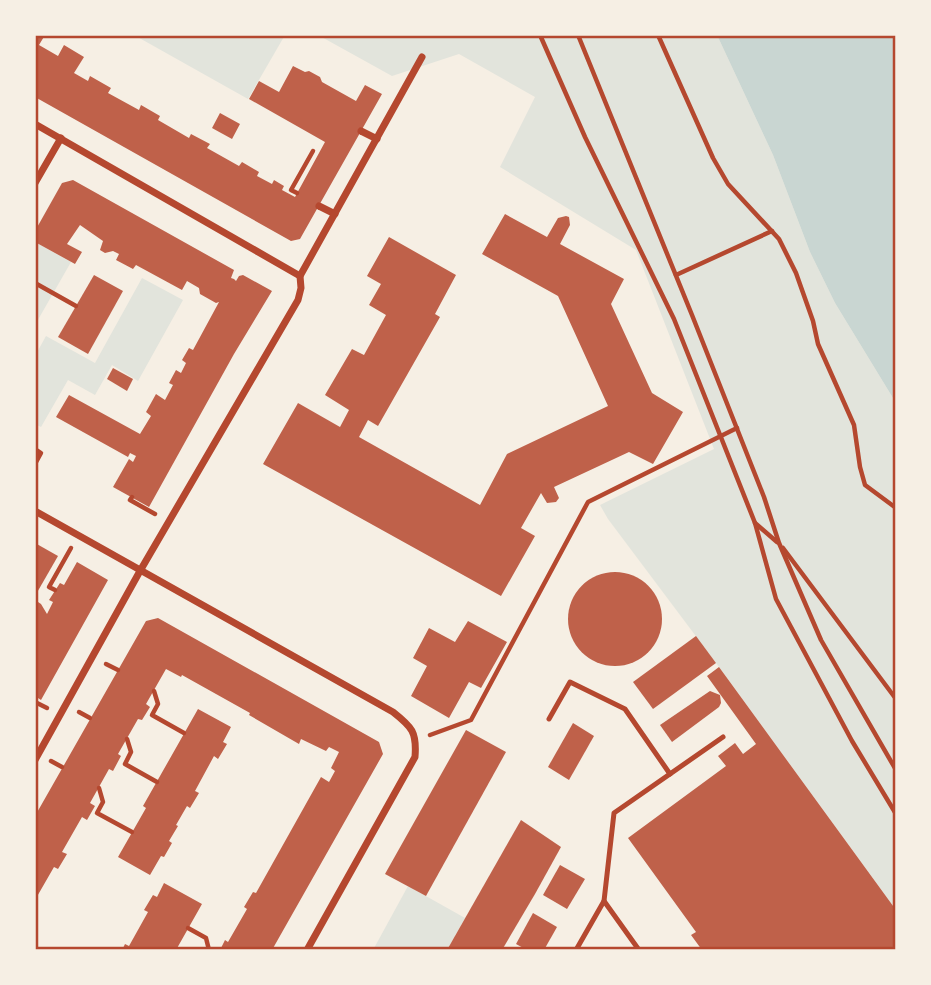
<svg xmlns="http://www.w3.org/2000/svg" width="931" height="985" font-family="'Crimson Pro',serif">
	<style>
		.green { fill: #e2e4dc }
		.water { fill: #c9d6d2 }
		.building { fill: #bf614a }
		.lines { fill: none; stroke-linecap: round; stroke-linejoin: round }
		.path { stroke: #b5482f; stroke-width: 4.5 }
		.service { stroke: #b5482f; stroke-width: 5 }
		.minor { stroke: #b5482f; stroke-width: 7 }
		.neatline { fill: none; stroke: #b5482f; stroke-width: 2.5 }
	</style>
	<rect width="100%" height="100%" fill="#f6efe4"/>
	<!-- green -->
	<g class="green">
		<path d="M134,35H285L248,99Z"/>
		<path d="M318,35H717L773,155L810,252L835,303L896,403V910L719,667L608,519L600,505L714,449L636,250L500,167L535,97L459,54L392,76Z"/>
		<path d="M35,242L71,262L35,325Z"/>
		<path d="M142,278L183,300L138,381L112,365L95,395L68,380L41,427L35,424V356L46,336L95,363Z"/>
		<path d="M408,886L465,918L447,950H373Z"/>
	</g>
	<!-- water -->
	<path class="water" d="M717,35H896V403L835,303L810,252L773,155Z"/>
	<!-- building -->
	<g class="building">
		<path d="M35,35H45L39,45L58,56L64,45L84,57L74,73L88,81L90,76L111,88L108,93L139,110L141,105L160,116L158,120L189,138L191,134L210,144L207,148L239,166L242,162L259,172L257,176L272,184L274,180L284,186L282,190L295,197L325,142L249,99L259,81L279,92L293,66L305,72L309,71L320,77L322,82L356,101L365,85L382,94L300,239L291,241L35,97Z"/>
		<path d="M220,113L240,124L232,139L212,128Z"/>
		<path d="M73,180L234,270L231,278L234,279L236,281L239,276L243,275L272,291L234,354L149,507L113,487L129,459L133,462L136,456L130,453L128,457L56,417L69,395L140,434L151,416L146,412L156,394L165,400L173,385L169,383L176,370L181,373L186,363L182,360L189,348L193,350L219,302L216,303L200,294L199,288L187,281L182,290L136,265L133,269L116,260L119,254L113,251L105,253L100,250L103,241L80,225L67,244L82,252L75,264L35,242V231L62,183Z"/>
		<path d="M505,214L547,237L558,218L566,216L569,217L570,225L560,244L624,279L611,304L652,393L683,412L653,464L629,452L554,487L559,498L556,502L547,503L541,493L521,528L535,536L501,596L263,464L298,403L340,427L349,410L325,395L352,349L364,355L386,315L369,305L381,284L367,276L389,237L456,275L435,314L440,317L378,426L368,420L359,437L480,505L507,454L608,406L558,296L482,254Z"/>
		<path d="M94,275L123,291L88,354L58,337Z"/>
		<path d="M113,368L133,379L127,391L107,379Z"/>
		<path d="M35,543L58,556L35,596Z"/>
		<path d="M77,562L108,580L41,700L35,696V600L41,604L47,614L53,602L49,600L60,583L64,585Z"/>
		<circle cx="615" cy="619" r="47"/>
		<path d="M158,618L379,742L383,754L272,950H220L225,940L228,942L247,909L244,907L253,892L256,893L321,777L329,782L335,771L331,768L339,752L329,747L326,751L301,739L299,744L249,715L250,713L182,675L181,677L166,669L146,704L150,707L142,720L138,719L118,754L121,756L113,771L109,769L90,803L95,806L87,820L82,817L62,852L67,854L58,869L54,867L35,900V816L146,621Z"/>
		<path d="M468,621L507,642L481,688L469,682L449,718L411,696L427,666L413,658L429,628L455,642Z"/>
		<path d="M696,636L716,663L653,709L633,682Z"/>
		<path d="M719,667L896,910V950H702L691,935L696,932L628,838L726,766L718,756L735,743L743,754L756,744L707,676Z"/>
		<path d="M710,691L720,695L721,703L719,707L672,742L660,725Z"/>
		<path d="M198,709L231,727L223,742L227,744L218,759L214,756L195,791L199,793L190,808L187,806L176,825L178,826L169,841L172,843L164,857L161,856L150,875L118,857L146,808L143,806Z"/>
		<path d="M573,723L594,736L569,780L548,767Z"/>
		<path d="M466,730L506,752L426,896L385,874Z"/>
		<path d="M521,820L561,847L535,894L502,950H447Z"/>
		<path d="M560,865L585,879L567,909L543,895Z"/>
		<path d="M164,883L202,904L176,950H122L125,944L129,946L148,912L144,910L153,895L157,897Z"/>
		<path d="M533,913L557,927L544,950H527L516,944Z"/>
	</g>
	<g class="lines">
		<!-- path -->
		<g class="path">
			<path d="M540,35L585,137L674,319L755,523L776,599L852,741L896,814"/>
			<path d="M578,35L692,315L764,497L779,543L821,640L896,770"/>
			<path d="M658,35L713,158L728,184L779,239L796,273L813,321L818,344L854,425L860,467L865,485L896,508"/>
			<path d="M297,193L291,190L313,151"/>
			<path d="M676,275L772,231"/>
			<path d="M35,283L76,306"/>
			<path d="M35,449L41,453L35,464"/>
			<path d="M132,497L130,500L155,514"/>
			<path d="M755,523L777,542"/>
			<path d="M783,548L896,699"/>
			<path d="M55,590L49,587L71,548"/>
			<path d="M106,664L118,670"/>
			<path d="M154,691L158,704L152,715L184,733"/>
			<path d="M35,702L47,708"/>
			<path d="M79,712L90,718"/>
			<path d="M430,735L471,720L588,502L737,428"/>
			<path d="M127,739L131,752L125,764L157,782"/>
			<path d="M51,761L62,767"/>
			<path d="M99,788L103,802L97,813L132,832"/>
			<path d="M188,928L206,938L209,950"/>
		</g>
		<!-- service -->
		<g class="service">
			<path d="M549,719L570,682L625,709L670,774"/>
			<path d="M604,901L614,813L723,737"/>
			<path d="M576,950L604,901L639,950"/>
		</g>
		<!-- minor -->
		<g class="minor">
			<path d="M35,124L300,276"/>
			<path d="M361,131L377,139"/>
			<path d="M35,183L61,138"/>
			<path d="M319,206L335,214"/>
			<path d="M35,511L393,712C412,727 417,732 415,757L307,950"/>
			<path d="M35,760L140,571L298,300L301,288L300,276L422,57"/>
		</g>
	</g>
	<!-- border -->
	<rect width="931" height="985" fill="none" stroke="#f6efe4" stroke-width="74"/>
	<rect x="37" y="37" width="857" height="911" class="neatline"/>
</svg>
